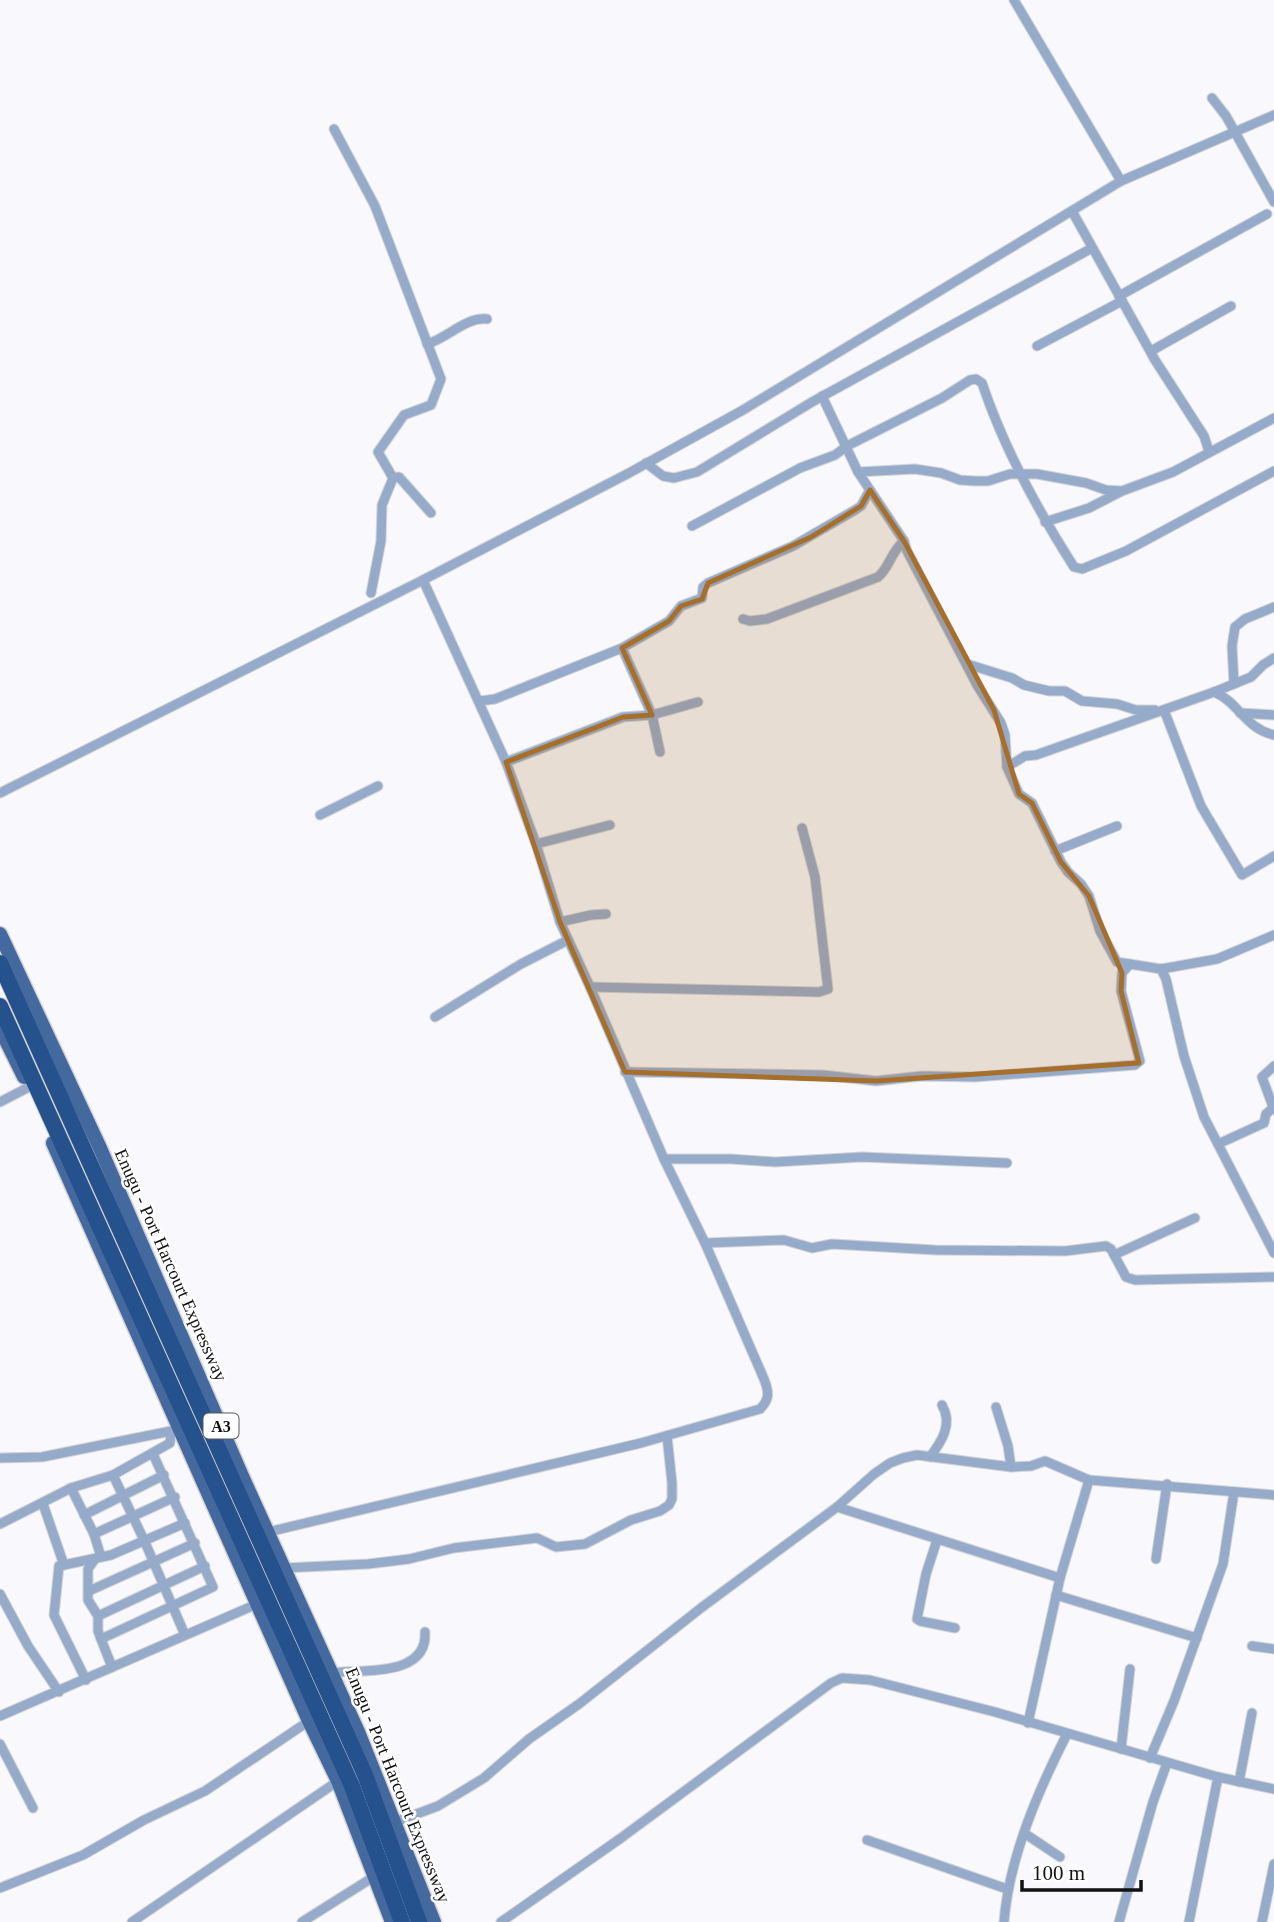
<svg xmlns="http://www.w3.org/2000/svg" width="1274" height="1922" font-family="'Times New Roman',serif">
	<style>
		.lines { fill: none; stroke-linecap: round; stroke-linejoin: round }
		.street-casing { stroke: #d4d4d7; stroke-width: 11 }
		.primary-casing { stroke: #d4d4d7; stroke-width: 17 }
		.highway-casing { stroke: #d4d4d7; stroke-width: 18 }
		.street { stroke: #96abca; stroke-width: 9 }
		.primary { stroke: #44699e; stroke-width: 14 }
		.highway { stroke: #25518d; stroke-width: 16 }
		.marked { fill: #a66f2b; fill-opacity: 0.2; stroke: #a66f2b; stroke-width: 5; stroke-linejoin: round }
		.labels { text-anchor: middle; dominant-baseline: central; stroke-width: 5; stroke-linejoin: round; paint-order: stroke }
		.shield { fill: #fff; stroke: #585859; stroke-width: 2 }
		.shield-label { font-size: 16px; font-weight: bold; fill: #111112 }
		.street-label { font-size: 18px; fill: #111112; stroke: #fff }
	</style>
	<rect width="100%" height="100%" fill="#f9f9fd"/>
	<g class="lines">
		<defs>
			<g id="street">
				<path d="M1014,0L1121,181"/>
				<path d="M1212,98L1226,116L1274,202"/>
				<path d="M334,129L375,206L441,379L431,405L404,415L378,452L393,478L382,505L381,541L371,593"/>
				<path d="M1072,211L1155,360L1204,436L1209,451"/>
				<path d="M1119,296L1267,214"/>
				<path d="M427,344C448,338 465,317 487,319"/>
				<path d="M1037,346L1122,301"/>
				<path d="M1151,351L1231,306"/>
				<path d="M822,396L858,472L904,541L907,551L977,685L1001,723L1005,735L1007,767L1019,794L1032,803L1061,862L1068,872L1081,884L1089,896L1100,931L1117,962L1161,969L1217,959L1274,935"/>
				<path d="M646,463L663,476L674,478L697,472L812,402L1092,248"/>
				<path d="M858,472L915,469L941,473L960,480L975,481H988L1010,474H1037L1086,483L1106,490L1122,491L1173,472L1274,418"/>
				<path d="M393,478L399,477L431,513"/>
				<path d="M1045,522L1089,508L1120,492"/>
				<path d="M692,526L800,468L835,455L847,446L942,398L970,380L976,379L982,383C1004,449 1037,509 1074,567L1082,569L1126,551L1274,471"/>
				<path d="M743,619L750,621L767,619L878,577C890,567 890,553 904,541"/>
				<path d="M622,648L652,715L660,752"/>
				<path d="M967,664L1012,678L1024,685L1049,691H1065L1082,701L1117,704L1136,710H1155"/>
				<path d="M1234,684L1232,646L1235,627L1245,619L1274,607"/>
				<path d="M1214,692L1251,677L1263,665L1274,658"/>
				<path d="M480,701L495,699L622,648L669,621L681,606L702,598L703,587L708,583L793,546L855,510L861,506L870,490"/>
				<path d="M1164,710L1201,806L1242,875L1274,856"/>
				<path d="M1240,713L1274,715"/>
				<path d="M506,762L623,717L652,715L698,702"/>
				<path d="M1007,767L1025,756L1036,755L1214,692C1239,702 1244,728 1274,735"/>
				<path d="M0,793L423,580L629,473L743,410L1121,181L1274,115"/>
				<path d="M320,815L378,786"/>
				<path d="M536,844L610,825"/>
				<path d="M1055,851L1117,826"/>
				<path d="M560,922L591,915L606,914"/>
				<path d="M1161,969L1166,979L1184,1056L1204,1117L1274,1253"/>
				<path d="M590,987L819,992L828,989L815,877L802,828"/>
				<path d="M435,1017L521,964L568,940"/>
				<path d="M625,1072L823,1075L876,1081L922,1076L975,1077L1135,1065L1140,1061L1121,991L1122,973L1130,964"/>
				<path d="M0,1102L29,1087"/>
				<path d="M1218,1144L1264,1123L1266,1114L1272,1109V1104L1262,1077L1274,1066"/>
				<path d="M664,1159H731L775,1162L862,1157L1007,1163"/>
				<path d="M705,1243L784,1240L812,1248L832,1244L935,1250L1065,1251L1106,1246L1111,1249L1126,1277L1135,1280L1274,1277"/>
				<path d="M1114,1255L1195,1218"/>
				<path d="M996,1407L1008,1446L1011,1467"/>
				<path d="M930,1457C942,1441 953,1424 942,1405"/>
				<path d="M0,1458L42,1457L176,1430"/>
				<path d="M113,1475L144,1540L185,1635"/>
				<path d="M71,1488L94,1534L101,1557"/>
				<path d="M43,1504L64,1565"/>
				<path d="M837,1507L1060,1578"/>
				<path d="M84,1515L164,1475"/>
				<path d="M0,1524L71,1488L113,1475L170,1443L171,1432"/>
				<path d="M268,1532L641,1443L760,1409C770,1399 769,1392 764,1379L705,1243L664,1159L590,987L560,922L536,844L506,762L423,580"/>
				<path d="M94,1534L175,1497"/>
				<path d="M937,1540L926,1574L917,1619L920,1621L955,1628"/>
				<path d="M95,1559L88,1569V1600L98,1616V1631L101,1639"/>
				<path d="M1156,1559L1167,1484"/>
				<path d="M284,1568L368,1564L409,1559L454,1548L537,1538L556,1547L585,1544L631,1520L660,1511L669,1505L672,1499V1483L667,1436"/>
				<path d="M89,1591L195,1543"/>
				<path d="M0,1594L28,1646L59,1692"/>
				<path d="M1056,1595L1197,1638"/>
				<path d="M98,1616L205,1566"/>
				<path d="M1252,1646L1274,1649"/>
				<path d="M112,1667L101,1639L213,1587L153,1454"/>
				<path d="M331,1673C360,1669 428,1678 425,1632"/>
				<path d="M86,1680L54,1615L59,1566L111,1555L185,1523"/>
				<path d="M0,1716L257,1604"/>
				<path d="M1028,1723L1060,1578L1089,1480"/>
				<path d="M0,1744L33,1808"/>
				<path d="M1121,1749L1130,1669"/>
				<path d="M1150,1758L1174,1701L1223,1564L1234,1492"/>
				<path d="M1239,1782L1252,1713"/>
				<path d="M395,1822L438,1806L484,1778L529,1739L579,1704L701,1608L837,1507L874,1474L890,1463L903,1458L917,1455L1011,1467L1031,1466L1045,1461L1089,1480L1274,1495"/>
				<path d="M1024,1833L1060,1857"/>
				<path d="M867,1840L1007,1889"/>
				<path d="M0,1888L83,1855L144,1820L205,1791L309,1721"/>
				<path d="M132,1922L338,1781"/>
				<path d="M302,1922L375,1876"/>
				<path d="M501,1922L621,1838L831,1683L842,1678L870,1680L995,1712L1218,1777L1274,1789"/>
				<path d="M1004,1922C1009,1858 1038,1791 1067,1734"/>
				<path d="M1119,1922L1153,1802L1167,1763"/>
				<path d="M1189,1922L1218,1777"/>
				<path d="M1262,1922L1274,1864"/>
			</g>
			<g id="primary">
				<path d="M0,934L100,1148L242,1476L359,1734L434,1922"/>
				<path d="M0,1028L24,1077"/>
				<path d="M53,1143L309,1721L338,1781L392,1922"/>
			</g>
			<g id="highway">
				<path d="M0,963L365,1775L419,1922"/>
				<path d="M0,1006L352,1786L402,1922"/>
			</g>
		</defs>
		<!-- street casing -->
		<use href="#street" class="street-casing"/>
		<!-- primary casing -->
		<use href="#primary" class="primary-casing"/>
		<!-- highway casing -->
		<use href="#highway" class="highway-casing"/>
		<!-- street -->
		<use href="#street" class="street"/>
		<!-- primary -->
		<use href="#primary" class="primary"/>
		<!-- highway -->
		<use href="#highway" class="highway"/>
	</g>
	<!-- marked area -->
	<path class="marked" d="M870,490L904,541L994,710L1019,794L1032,803L1061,862L1089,896L1122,973L1121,991L1139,1063L876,1081L625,1072L560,922L506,762L623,717L652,715L622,648L669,621L681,606L702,599L708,583L811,537L861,506Z"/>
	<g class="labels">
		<!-- shield labels -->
		<rect class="shield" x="203.5" y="1413.5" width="35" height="25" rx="5"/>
		<g class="shield-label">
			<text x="221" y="1426">A3</text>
		</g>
		<!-- street labels -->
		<g class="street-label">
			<text transform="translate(171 1265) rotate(66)">Enugu - Port Harcourt Expressway</text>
			<text transform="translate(398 1785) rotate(68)">Enugu - Port Harcourt Expressway</text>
		</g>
	</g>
	<!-- scale -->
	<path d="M1022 1880v10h119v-10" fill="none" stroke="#111112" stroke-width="3.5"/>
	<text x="1032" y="1880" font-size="21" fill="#111112" stroke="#ffffff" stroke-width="5" paint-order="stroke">100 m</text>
</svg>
